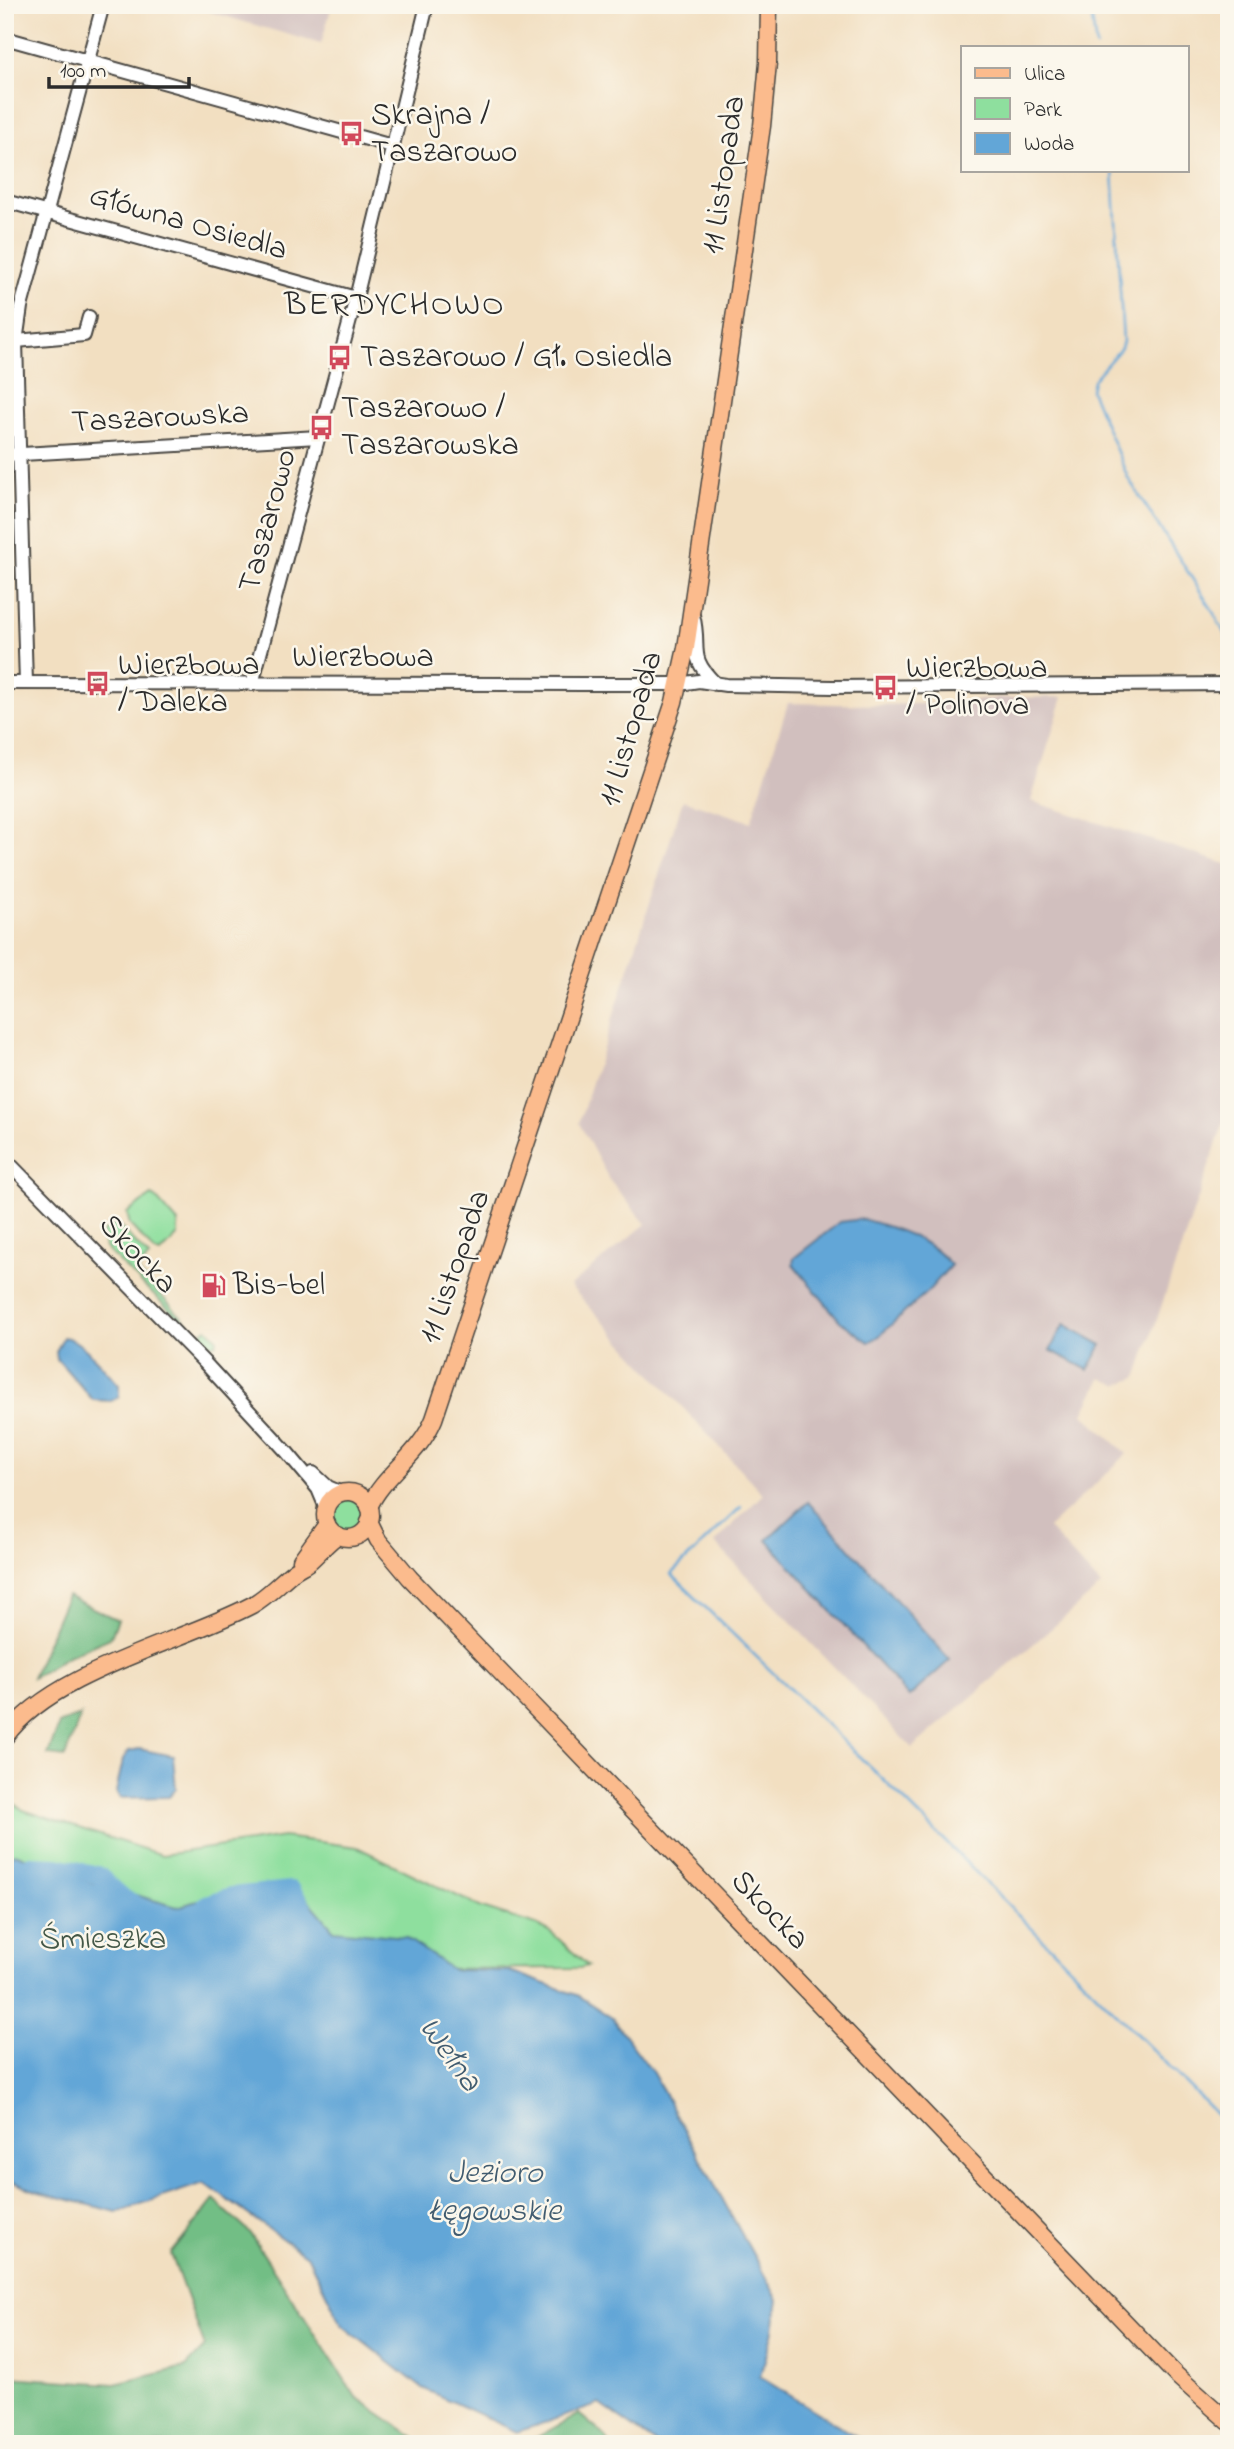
<svg xmlns="http://www.w3.org/2000/svg" width="1234" height="2449" font-family="'Indie Flower',sans-serif">
	<style>
		.industrial { fill: #d1bfbe }
		.green { fill: #8edf9e; stroke: #5c8564; stroke-width: 2 }
		.forest { fill: #72be85; stroke: #4e7458; stroke-width: 2 }
		.water { fill: #62a6d7; stroke: #466881; stroke-width: 2 }
		.lines { fill: none; stroke-linecap: round; stroke-linejoin: round }
		.stream { stroke: #62a6d7; stroke-width: 2.5 }
		.river { stroke: #62a6d7; stroke-width: 18 }
		.minor-casing { stroke: #494642; stroke-width: 16 }
		.major-casing { stroke: #494642; stroke-width: 19 }
		.minor { stroke: #fff; stroke-width: 12 }
		.major { stroke: #fbbb8d; stroke-width: 16 }
		.labels { text-anchor: middle; dominant-baseline: central; stroke-width: 5; stroke-linejoin: round; paint-order: stroke }
		.poi-label { font-size: 32px; fill: #2b2b2b; stroke: #fbf7ec; text-anchor: start }
		.street-label { font-size: 32px; fill: #2b2b2b; stroke: #fbf7ec }
		.park-label { font-size: 32px; fill: #445848; stroke: #fbf7ec }
		.neighbourhood-label { font-size: 33px; letter-spacing: 2px; fill: #2b2b2b; stroke: #fbf7ec }
		.water-label { font-size: 33px; font-style: italic; fill: #415c70; stroke: #fbf7ec }
	</style>
	<rect width="100%" height="100%" fill="#fbf7ec"/>
	<filter id="ink" filterUnits="userSpaceOnUse"><feTurbulence type="fractalNoise" baseFrequency=".0143" numOctaves="2"/><feDisplacementMap in="SourceGraphic" scale="14" xChannelSelector="R" yChannelSelector="G"/><feConvolveMatrix kernelMatrix="1 2 1 2 8 2 1 2 1" color-interpolation-filters="sRGB"/></filter>
	<filter id="wash" filterUnits="userSpaceOnUse"><feTurbulence type="fractalNoise" baseFrequency=".00686" numOctaves="4" result="noise"/><feDisplacementMap in="SourceGraphic" scale="28" xChannelSelector="R" yChannelSelector="G"/><feGaussianBlur stdDeviation="1.57" result="paint"/><feColorMatrix in="noise" values="0 0 0 0 0 0 0 0 0 0 0 0 0 0 0 0 0 1.4 0 .05"/><feComposite in="paint" operator="in"/></filter>
	<g filter="url(#wash)">
		<rect width="100%" height="100%" fill="#f2dfc1"/>
		<!-- industrial -->
		<g class="industrial">
			<path d="M186,5H332L321,44Z"/>
			<path d="M1063,697L1031,801L1229,865V1107L1137,1378L1118,1385L1101,1378L1083,1414L1127,1454L1048,1528L1101,1586L912,1748L715,1543L763,1494L570,1286L646,1224L610,1181L579,1123L683,800L751,822L788,703L879,705L951,703L1000,698Z"/>
		</g>
		<!-- green -->
		<g class="green">
			<path d="M152,1196L156,1198L178,1223V1235L160,1254L155,1252L130,1225L127,1213Z"/>
			<path d="M114,1224L118,1225L149,1257L137,1271L198,1334L208,1329L217,1338L216,1344H205L110,1253L105,1246L102,1233Z"/>
			<circle cx="348" cy="1515" r="16"/>
			<path d="M5,1796L23,1810L162,1855L283,1837L357,1847L482,1908L536,1925L551,1932L588,1966L580,1968L432,1969L5,2133Z"/>
		</g>
		<!-- forest -->
		<g class="forest">
			<path d="M67,1596L118,1620L110,1638L70,1655L32,1678Z"/>
			<path d="M81,1715L65,1757L48,1755L59,1724Z"/>
			<path d="M214,2200L249,2232L356,2397L424,2444H5V2380L9,2377L115,2384L186,2367L205,2347L171,2254Z"/>
			<path d="M579,2414L605,2436L610,2444H525Z"/>
		</g>
		<!-- water -->
		<g class="water">
			<path d="M862,1219C895,1228 928,1238 951,1265L930,1289L878,1337L869,1342L840,1321L793,1264L794,1258L840,1222Z"/>
			<path d="M1064,1324L1102,1345L1088,1370L1050,1350Z"/>
			<path d="M63,1337C81,1338 106,1371 119,1385V1397L111,1401L93,1400L57,1359L56,1352Z"/>
			<path d="M808,1502L950,1660L909,1697L767,1540Z"/>
			<path d="M139,1749L173,1756L176,1789L169,1797L120,1798L116,1792L123,1760L129,1751Z"/>
			<path d="M15,1853L81,1879L177,1907L207,1898L300,1890L334,1930L405,1937L453,1970L509,1971L577,1995L612,2018L653,2073L778,2300L772,2335L760,2377L869,2444H657L600,2404L517,2432L422,2388L342,2325L308,2257L204,2183L117,2212L39,2192L5,2179V1857Z"/>
		</g>
		<g class="lines">
			<!-- stream -->
			<g class="stream">
				<path d="M1090,5L1096,47"/>
				<path d="M1113,170L1123,341L1121,348L1093,380L1091,390L1128,478L1211,608L1229,642"/>
				<path d="M741,1507L671,1574L902,1798L1229,2127"/>
			</g>
			<!-- river -->
			<g class="river">
				<path d="M5,1875L29,1865L57,1866L98,1875L126,1900L132,1902"/>
				<path d="M206,1904L231,1896L291,1890L304,1908"/>
			</g>
		</g>
	</g>
	<g filter="url(#ink)">
		<g class="lines">
			<defs>
				<g id="minor">
					<path d="M5,38L392,146"/>
					<path d="M5,201L356,298"/>
					<path d="M5,342L84,335L89,317"/>
					<path d="M5,455L318,437"/>
					<path d="M693,615C702,650 686,655 716,684"/>
					<path d="M5,683L588,684H679L699,681L726,685L832,687L1229,684"/>
					<path d="M26,683L16,342L21,307L103,5"/>
					<path d="M252,684L356,298L427,5"/>
					<path d="M5,1159L204,1362L286,1451L318,1489L326,1508"/>
					<path d="M313,1473L328,1487L342,1493"/>
				</g>
				<g id="major">
					<circle cx="348" cy="1515" r="23"/>
					<path d="M369,1507C384,1474 419,1456 434,1419L674,702L686,648L762,126L768,63L769,5"/>
					<path d="M369,1522L378,1540L410,1578L1175,2374L1229,2422"/>
					<path d="M301,1560L327,1524"/>
					<path d="M5,1737C53,1671 180,1643 252,1605C268,1596 279,1583 293,1572C299,1567 306,1565 311,1560C320,1552 328,1542 338,1535"/>
				</g>
			</defs>
			<!-- minor casing -->
			<use href="#minor" class="minor-casing"/>
			<!-- major casing -->
			<use href="#major" class="major-casing"/>
			<!-- minor -->
			<use href="#minor" class="minor"/>
			<!-- major -->
			<use href="#major" class="major"/>
		</g>
	</g>
	<!-- icons -->
	<defs>
		<symbol id="bus-bare" viewBox="-9 -9 18 18"><path d="M-5-6H5V4H4V6H2V4H-2V6H-4V4H-5ZM-3.5-4V0h7V-4ZM-3.5 1.2v1.5H-2V1.2ZM2 1.2v1.5H3.5V1.2Z" fill="#d1495b" stroke="#fbf7ec" stroke-width="2.5" paint-order="stroke"/></symbol>
		<symbol id="fuel-bare" viewBox="-9 -9 18 18"><path d="M-5.5-6h7V0h2V4h1.3V-2.5L3-4.5l.8-.8L6-3V5H2.5V1h-1V6h-7ZM-4.2-4.7v3.2H.2V-4.7Z" fill="#d1495b" stroke="#fbf7ec" stroke-width="2.5" paint-order="stroke"/></symbol>
	</defs>
	<g fill-rule="evenodd">
		<use href="#bus-bare" x="334" y="116" width="35" height="35"/>
		<use href="#bus-bare" x="322" y="340" width="35" height="35"/>
		<use href="#bus-bare" x="304" y="410" width="35" height="35"/>
		<use href="#bus-bare" x="80" y="666" width="35" height="35"/>
		<use href="#bus-bare" x="868" y="670" width="35" height="35"/>
		<use href="#fuel-bare" x="196" y="1268" width="35" height="35"/>
	</g>
	<g class="labels">
		<!-- poi labels -->
		<g class="poi-label">
			<text x="371" y="116">Skrajna /<tspan x="371" dy="37">Taszarowo</tspan></text>
			<text x="360" y="358">Taszarowo / Gł. Osiedla</text>
			<text x="341" y="409">Taszarowo /<tspan x="341" dy="37">Taszarowska</tspan></text>
			<text x="118" y="666">Wierzbowa<tspan x="118" dy="37">/ Daleka</tspan></text>
			<text x="906" y="669">Wierzbowa<tspan x="906" dy="37">/ Polinova</tspan></text>
			<text x="233" y="1286">Bis-bel</text>
		</g>
		<!-- street labels -->
		<g class="street-label">
			<text transform="translate(725 175) rotate(-82)">11 Listopada</text>
			<text transform="translate(188 224) rotate(16)">Główna Osiedla</text>
			<text transform="translate(160 419) rotate(-3)">Taszarowska</text>
			<text transform="translate(269 521) rotate(-75)">Taszarowo</text>
			<text x="363" y="658">Wierzbowa</text>
			<text transform="translate(632 729) rotate(-74)">11 Listopada</text>
			<text transform="translate(137 1255) rotate(46)">Skocka</text>
			<text transform="translate(456 1267) rotate(-71)">11 Listopada</text>
			<text transform="translate(769 1911) rotate(46)">Skocka</text>
		</g>
		<!-- park labels -->
		<g class="park-label">
			<text x="103" y="1940">Śmieszka</text>
		</g>
		<!-- neighbourhood labels -->
		<g class="neighbourhood-label">
			<text x="395" y="306">BERDYCHOWO</text>
		</g>
		<!-- water labels -->
		<g class="water-label">
			<text transform="translate(449 2055) rotate(54)">Wełna</text>
			<text x="495" y="2174">Jezioro<tspan x="495" dy="38">Łęgowskie</tspan></text>
		</g>
	</g>
	<!-- margin -->
	<rect width="1234" height="2449" fill="none" stroke="#fbf7ec" stroke-width="28"/>
	<!-- legend -->
	<rect x="961" y="46" width="228" height="126" fill="#fbf7ec" stroke="#a8a59f" stroke-width="2"/>
	<rect x="975" y="68" width="35" height="10" fill="#fbbb8d" stroke="#a8a59f" stroke-width="2"/>
	<text x="1024" y="80" font-size="21" fill="#2b2b2b">Ulica</text>
	<rect x="975" y="98" width="35" height="21" fill="#8edf9e" stroke="#a8a59f" stroke-width="2"/>
	<text x="1024" y="116" font-size="21" fill="#2b2b2b">Park</text>
	<rect x="975" y="133" width="35" height="21" fill="#62a6d7" stroke="#a8a59f" stroke-width="2"/>
	<text x="1024" y="150" font-size="21" fill="#2b2b2b">Woda</text>
	<!-- scale -->
	<path d="M49 77v10h140v-10" fill="none" stroke="#2b2b2b" stroke-width="3.5"/>
	<text x="60" y="77" font-size="21" fill="#2b2b2b" stroke="#fbf7ec" stroke-width="5" paint-order="stroke">100 m</text>
</svg>
